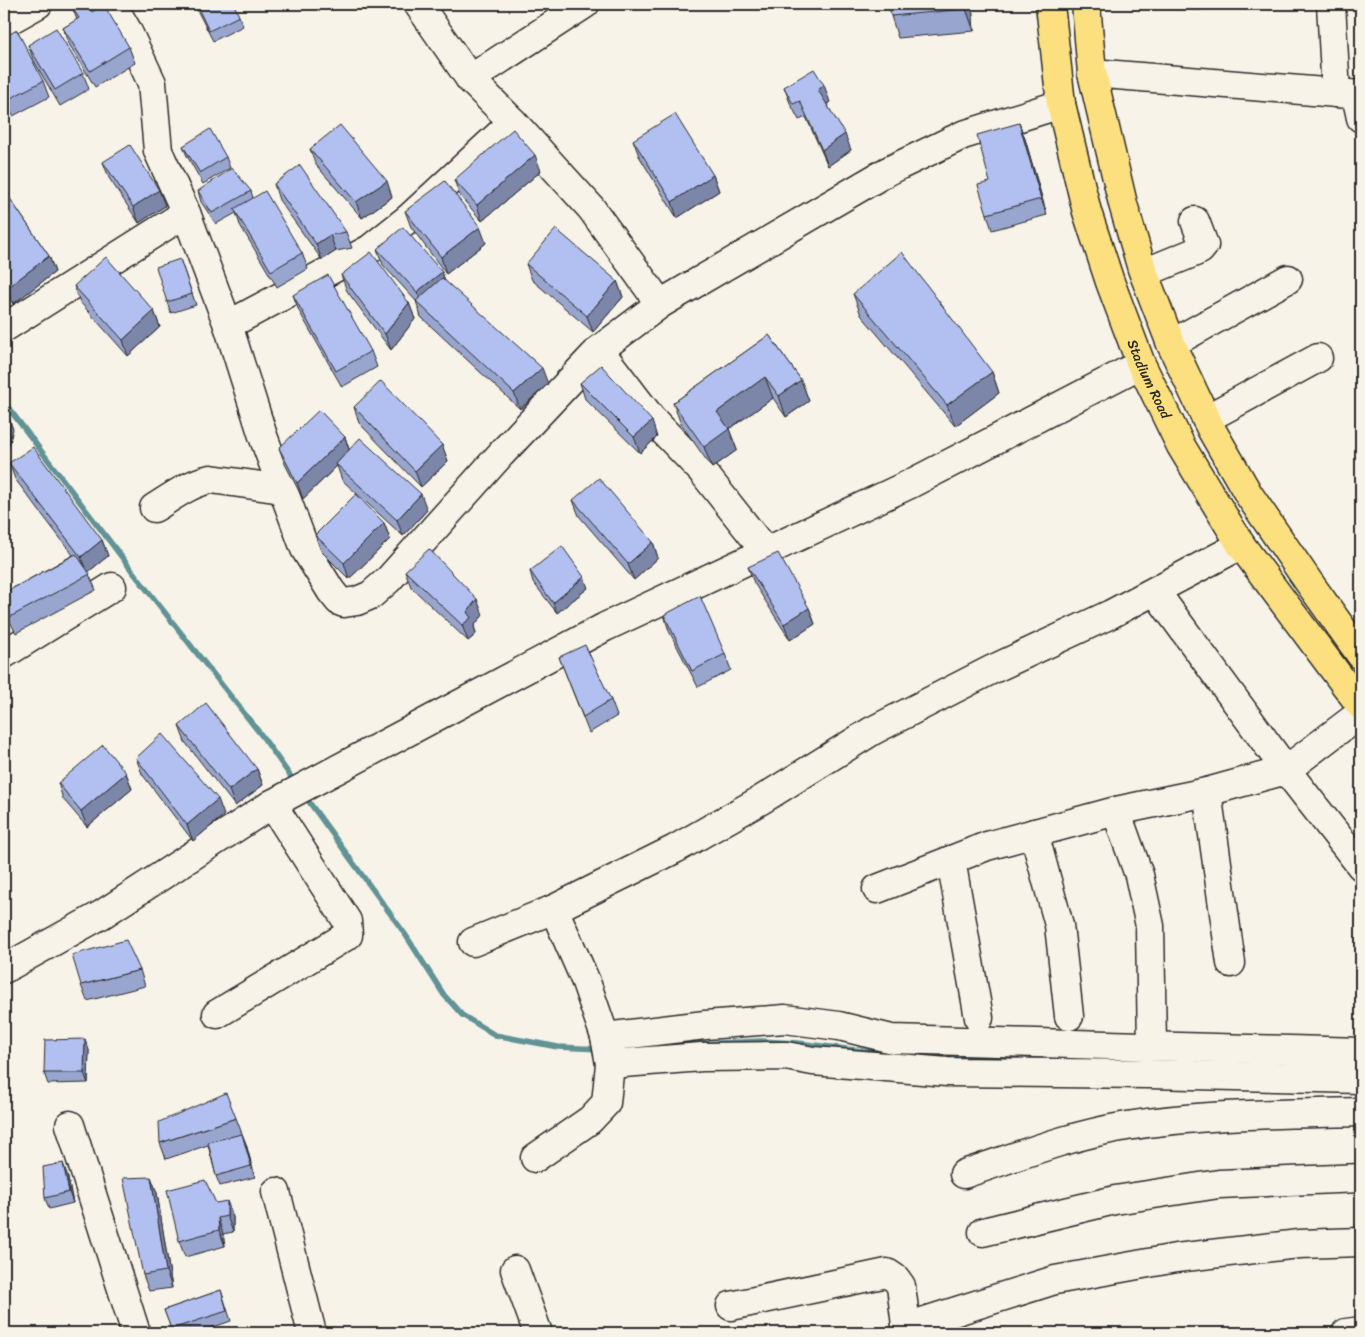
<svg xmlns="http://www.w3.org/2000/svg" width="1365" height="1337" font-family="Sriracha,sans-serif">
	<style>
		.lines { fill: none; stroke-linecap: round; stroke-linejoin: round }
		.stream { stroke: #619296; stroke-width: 5.5 }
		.minor-casing { stroke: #2b2b2b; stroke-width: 31 }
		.major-casing { stroke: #2b2b2b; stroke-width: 31 }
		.minor { stroke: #f7f3e8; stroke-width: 28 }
		.major { stroke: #fce080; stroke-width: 28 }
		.wall { fill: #98a5ce; stroke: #2b2b2b }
		.shaded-wall { fill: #7c86a8; stroke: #2b2b2b }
		.building { fill: #b1c0f0; stroke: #2b2b2b }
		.labels { text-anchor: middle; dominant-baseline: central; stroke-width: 4; stroke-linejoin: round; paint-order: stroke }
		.street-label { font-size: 14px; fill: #2b2b2b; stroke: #f7f3e8 }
	</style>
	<rect width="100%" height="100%" fill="#f7f3e8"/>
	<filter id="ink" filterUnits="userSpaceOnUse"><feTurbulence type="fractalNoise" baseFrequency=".02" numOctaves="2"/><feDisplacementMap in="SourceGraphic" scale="10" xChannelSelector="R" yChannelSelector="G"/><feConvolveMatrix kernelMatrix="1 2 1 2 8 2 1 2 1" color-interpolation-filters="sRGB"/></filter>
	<g filter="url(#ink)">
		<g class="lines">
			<!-- stream -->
			<g class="stream">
				<path d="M4,402L133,572L262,736L296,784"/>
				<path d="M304,795L405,934L444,995L462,1015L495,1035L558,1047L600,1049"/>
				<path d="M637,1047L760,1041L798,1043L871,1052L1137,1060"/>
			</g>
			<defs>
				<g id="minor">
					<path d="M112,4L127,30L152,83L158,151L186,213L228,325L263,436L305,549L331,591L339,601L344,603L357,601L371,595L389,579L501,454L599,350L660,304L888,171L963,135L1061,104"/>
					<path d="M418,4L470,79L513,122L591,208L660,304"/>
					<path d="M1331,4L1336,93"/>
					<path d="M4,23L38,4"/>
					<path d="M1092,73L1361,95"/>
					<path d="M470,79L585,4"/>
					<path d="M1356,95L1361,118"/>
					<path d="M1144,273L1200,250L1204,245L1195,221"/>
					<path d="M228,325L370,249L409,218L513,122"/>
					<path d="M4,328L186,213"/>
					<path d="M1171,344L1288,279"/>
					<path d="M599,350L651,418L702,471L766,552"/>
					<path d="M1206,419L1318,358"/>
					<path d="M154,508C172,497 190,483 211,479L282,489"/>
					<path d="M1155,591L1286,770L1361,866"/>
					<path d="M4,654L112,587"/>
					<path d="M1207,792L1231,963"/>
					<path d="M1116,811L1139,875L1150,926L1152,1046"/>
					<path d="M1034,833L1059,925L1069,1016"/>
					<path d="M951,860L979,1018"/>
					<path d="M877,889L987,846L1116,811L1207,792L1286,770L1361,713"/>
					<path d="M473,942L554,909L675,849L761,800L872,731L991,670L1111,614L1241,545"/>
					<path d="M4,969L101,915L272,804L443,713L605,627L910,484L1141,364"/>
					<path d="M217,1014L348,935L347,921L272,804"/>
					<path d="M605,1037L705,1025L785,1019L839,1026L892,1039L1361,1052"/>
					<path d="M610,1064L702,1057L786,1056L813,1061L947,1072L1149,1074L1361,1079"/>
					<path d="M70,1125L136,1333"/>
					<path d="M535,1158L590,1120L606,1103L610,1064L605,1037L586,982L554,909"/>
					<path d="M964,1174C1018,1156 1071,1135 1127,1126C1204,1114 1283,1114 1361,1112"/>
					<path d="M276,1192L312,1333"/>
					<path d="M983,1232L1115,1200L1219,1184L1361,1178"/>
					<path d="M515,1270L538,1333"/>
					<path d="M731,1306L887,1273L896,1279L901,1286L907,1333"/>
					<path d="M906,1327L1055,1280L1176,1258L1299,1244L1361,1242"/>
					<path d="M1346,1333L1361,1331"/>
				</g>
				<g id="major">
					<path id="s1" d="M1050,4L1061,104L1087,212L1110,282L1141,364L1181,446L1241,545L1361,706"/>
					<path d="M1086,4L1092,73L1123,204L1142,269L1171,344L1211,429L1249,495L1308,581L1361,655"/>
				</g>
			</defs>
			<!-- minor casing -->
			<use href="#minor" class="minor-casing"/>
			<!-- major casing -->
			<use href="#major" class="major-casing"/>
			<!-- minor -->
			<use href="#minor" class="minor"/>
			<!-- major -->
			<use href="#major" class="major"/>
		</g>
		<!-- wall -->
		<g class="wall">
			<path d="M195,4L239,16L243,26L213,41L198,12Z"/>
			<path d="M972,4L974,31L898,38L891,16Z"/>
			<path d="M1172,4H1201V10L1174,9Z"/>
			<path d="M73,9L129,47L135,63L95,87L69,44L63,28L77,20Z"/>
			<path d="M4,37L43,81L49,97L13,116L4,99Z"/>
			<path d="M28,45L83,73L89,89L60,106L34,61Z"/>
			<path d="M784,87L830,102L827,104L851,150L828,166L806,117L799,120L790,103Z"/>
			<path d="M1019,123L1025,139L1047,215L992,230L987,214Z"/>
			<path d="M633,140L713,175L719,191L677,218L639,156Z"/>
			<path d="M183,146L226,157L230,168L203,184L187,156Z"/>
			<path d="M310,149L392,197L362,218L316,165Z"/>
			<path d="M103,162L165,206L139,223L109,178Z"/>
			<path d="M541,171L482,221L460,196L454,180Z"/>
			<path d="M274,184L346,232L352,248L336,251L322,260L279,200Z"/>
			<path d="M4,190L49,256L55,272L13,304L4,289Z"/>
			<path d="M198,191H251L253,198L302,253L308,269L277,287L240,225L236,213L216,224L201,202Z"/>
			<path d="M405,211L486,243L446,274L411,227Z"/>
			<path d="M377,249L442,272L445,281L548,384L520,409L421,317L416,301L383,265Z"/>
			<path d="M180,259L196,305L171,313L167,302Z"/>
			<path d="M526,264L617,281L623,297L593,332L532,280Z"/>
			<path d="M341,275L409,303L415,319L391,350L347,291Z"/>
			<path d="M74,286L154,311L160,327L128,356L80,302Z"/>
			<path d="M853,294L992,372L999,393L955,426L861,315Z"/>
			<path d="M293,295L371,351L377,367L342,387L299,311Z"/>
			<path d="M769,335L801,380L809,401L786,417L773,398L729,429L737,450L712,468L681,424L673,403Z"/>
			<path d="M580,383L657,437L640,453L585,399Z"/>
			<path d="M354,407L442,445L448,461L421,487L359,423Z"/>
			<path d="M345,437L349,449L427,510L403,536L342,480L337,466L303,499L285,464L279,448Z"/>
			<path d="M9,463L102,540L108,556L88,572L96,590L16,633L4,611V593L73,555L15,479Z"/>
			<path d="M573,500L653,542L658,558L634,580L579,516Z"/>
			<path d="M384,523L390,539L349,579L321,551L315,535Z"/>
			<path d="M748,567L809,608L815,624L790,640L754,583Z"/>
			<path d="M405,571L483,615L474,626L476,634L468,641L411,587Z"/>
			<path d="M530,571L588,588L557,613L533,582Z"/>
			<path d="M664,615L725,654L731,670L698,687L669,631Z"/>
			<path d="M559,657L611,700L617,716L589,733Z"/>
			<path d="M179,726L257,769L263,785L235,806L185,742Z"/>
			<path d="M136,758L224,815L193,841L142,774Z"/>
			<path d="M126,773L132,789L87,827L63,799L58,783Z"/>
			<path d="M140,970L145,986L87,1001L81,985Z"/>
			<path d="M89,1050L88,1083L48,1084L44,1073Z"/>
			<path d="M236,1118L246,1144L255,1177L220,1186L216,1176L208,1145L166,1159L160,1143Z"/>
			<path d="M67,1174L73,1203L49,1209L45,1198Z"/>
			<path d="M151,1177L157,1193L172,1288L149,1291L143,1275Z"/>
			<path d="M216,1203L233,1217V1232L223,1234L225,1246L185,1257L179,1241Z"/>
			<path d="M221,1290L231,1321L196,1333H173L164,1310Z"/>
		</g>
		<!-- shaded-wall -->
		<g class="shaded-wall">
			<path d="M966,4H972L974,31L966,9Z"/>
			<path d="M824,85L830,102L824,106L818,90Z"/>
			<path d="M1019,123L1025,139L1047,215L1041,199Z"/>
			<path d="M845,134L851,150L828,166L822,150Z"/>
			<path d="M535,155L541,171L482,221L477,205Z"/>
			<path d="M713,175L719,191L677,218L672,202Z"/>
			<path d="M387,181L392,197L362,218L356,202Z"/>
			<path d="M159,190L165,206L139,223L133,207Z"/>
			<path d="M480,227L486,243L446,274L441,257Z"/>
			<path d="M330,235L336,251L322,260L316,244Z"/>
			<path d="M49,256L55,272L13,304L7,288Z"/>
			<path d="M442,272L447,288L423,308L417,292Z"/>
			<path d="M617,281L623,297L593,332L587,316Z"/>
			<path d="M409,303L415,319L391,350L385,334Z"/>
			<path d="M154,311L160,327L128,356L123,340Z"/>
			<path d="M542,368L548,384L520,409L514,393Z"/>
			<path d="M992,372L999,393L955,426L947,405Z"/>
			<path d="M765,377L773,398L729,429L737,450L712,468L704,447L717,412Z"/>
			<path d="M801,380L809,401L786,417L779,396Z"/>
			<path d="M7,413L13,429L4,466V426Z"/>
			<path d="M652,421L657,437L640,453L634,437Z"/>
			<path d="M345,437L350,453L336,464L337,466L303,499L297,483Z"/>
			<path d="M442,445L448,461L421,487L415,471Z"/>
			<path d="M421,494L427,510L403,536L397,520Z"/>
			<path d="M384,523L390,539L349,579L344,563Z"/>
			<path d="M102,540L108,556L87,573L81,557Z"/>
			<path d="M653,542L658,558L634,580L628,564Z"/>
			<path d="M584,577L588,588L557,613L553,603Z"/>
			<path d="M477,599L483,615L474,626L476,634L468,641L462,625L467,612Z"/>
			<path d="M809,608L815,624L790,640L784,624Z"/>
			<path d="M257,769L263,785L235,806L229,790Z"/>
			<path d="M126,773L132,789L87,827L81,811Z"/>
			<path d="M218,799L224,815L193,841L187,825Z"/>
			<path d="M85,1039L89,1050L88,1083L84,1073Z"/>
			<path d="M242,1134L246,1144L255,1177L251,1166Z"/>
			<path d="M63,1163L67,1174L73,1203L69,1192Z"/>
			<path d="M151,1177L157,1193L172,1288L166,1271Z"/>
			<path d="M227,1201L233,1217V1232L227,1216Z"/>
			<path d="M218,1218L223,1234L225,1246L219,1230Z"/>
		</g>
		<!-- building -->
		<g class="building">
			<path d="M82,4H88L92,12L104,5L129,47L90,71L63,28L79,18L73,9Z"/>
			<path d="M196,4H234L239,16L209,31Z"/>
			<path d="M889,4H966V9L891,16Z"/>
			<path d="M56,28L83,73L55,90L28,45Z"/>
			<path d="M17,30L43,81L7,100L4,94V37Z"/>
			<path d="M814,69L824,85L818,90L845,134L822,150L800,101L793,104L784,87Z"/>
			<path d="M675,114L713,175L672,202L633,140Z"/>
			<path d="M1019,123L1041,199L987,214L978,185L990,182L977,135Z"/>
			<path d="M340,125L387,181L356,202L310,149Z"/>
			<path d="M210,129L226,157L200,173L183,146Z"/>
			<path d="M513,129L535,155L477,205L454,180Z"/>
			<path d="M130,145L159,190L133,207L103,162Z"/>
			<path d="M300,165L346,232L330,235L316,244L274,184Z"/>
			<path d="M232,168L251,191L212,213L198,191Z"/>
			<path d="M445,181L480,227L441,257L405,211Z"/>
			<path d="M4,190L49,256L7,288L4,282Z"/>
			<path d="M265,191L302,253L271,271L234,209Z"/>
			<path d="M403,227L442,272L417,292L377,249Z"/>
			<path d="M556,229L617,281L587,316L526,264Z"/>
			<path d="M371,252L409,303L385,334L341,275Z"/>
			<path d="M902,252L992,372L947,405L853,294Z"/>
			<path d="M106,257L154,311L123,340L74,286Z"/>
			<path d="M180,259L192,294L167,302L156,267Z"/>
			<path d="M328,275L371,351L336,371L293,295Z"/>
			<path d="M442,278L542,368L514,393L416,301Z"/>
			<path d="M769,335L801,380L779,396L765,377L717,412L729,429L704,447L673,403Z"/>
			<path d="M601,365L652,421L634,437L580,383Z"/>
			<path d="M381,381L442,445L415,471L354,407Z"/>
			<path d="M319,410L345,437L297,483L279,448Z"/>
			<path d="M4,412L7,413L4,426Z"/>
			<path d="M360,438L421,494L397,520L336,464Z"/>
			<path d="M33,447L102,540L81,557L9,463Z"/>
			<path d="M599,478L653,542L628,564L573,500Z"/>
			<path d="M356,494L384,523L344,563L315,535Z"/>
			<path d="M562,546L584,577L553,603L530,571Z"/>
			<path d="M429,549L477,599L467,612L471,618L462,625L405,571Z"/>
			<path d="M778,553L809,608L784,624L748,567Z"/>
			<path d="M76,554L90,574L10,617L4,606V593Z"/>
			<path d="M700,596L725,654L692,671L664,615Z"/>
			<path d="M585,645L611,700L583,717L559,657Z"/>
			<path d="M206,703L257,769L229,790L179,726Z"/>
			<path d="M162,734L218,799L187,825L136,758Z"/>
			<path d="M103,745L126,773L81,811L58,783Z"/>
			<path d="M126,940L140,970L81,985L72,955Z"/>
			<path d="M85,1039L84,1073H44L45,1040Z"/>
			<path d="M226,1093L236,1118L160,1143L159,1122Z"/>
			<path d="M242,1134L251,1166L216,1176L208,1142Z"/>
			<path d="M63,1163L69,1192L45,1198L43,1167Z"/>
			<path d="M151,1177L166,1271L143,1275L123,1178Z"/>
			<path d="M205,1180L216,1203L227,1201V1216L218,1218L219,1230L179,1241L167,1190Z"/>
			<path d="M221,1290L227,1311L171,1329L164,1310Z"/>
			<path d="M54,1327L57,1333H39Z"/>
		</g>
	</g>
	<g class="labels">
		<!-- street labels -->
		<g class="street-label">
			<text stroke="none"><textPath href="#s1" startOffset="390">Stadium Road</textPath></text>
		</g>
	</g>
	<!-- margin -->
	<rect width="1365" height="1337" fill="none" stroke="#f7f3e8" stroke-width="20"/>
	<rect x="10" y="10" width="1345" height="1317" fill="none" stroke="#2b2b2b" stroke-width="2" filter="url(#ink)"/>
</svg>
